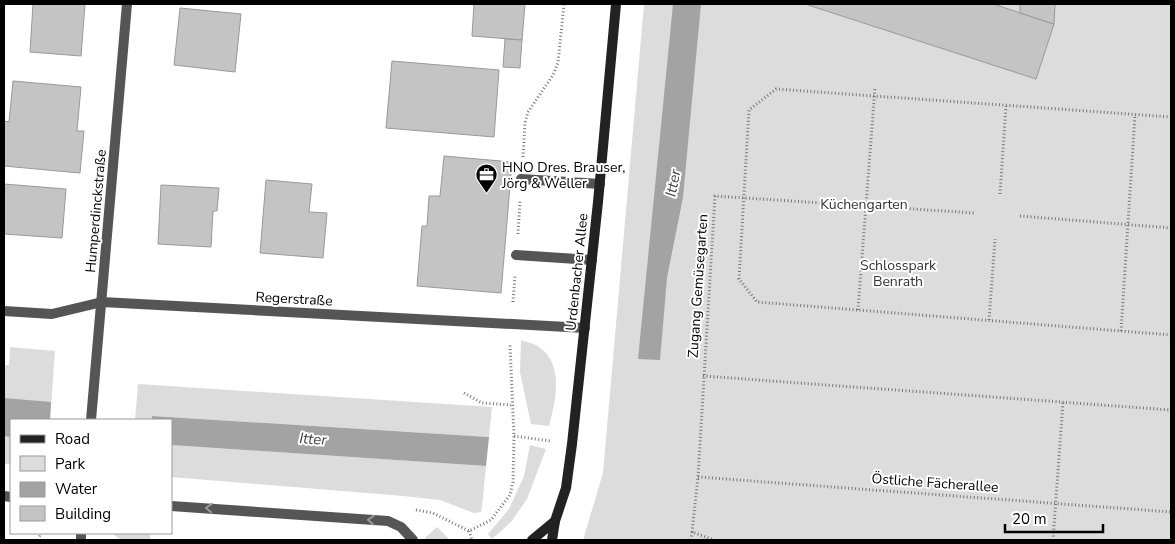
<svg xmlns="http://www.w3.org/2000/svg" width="1175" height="544" font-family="'Nunito Sans',sans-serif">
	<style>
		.green { fill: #dcdcdc }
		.water { fill: #a3a3a3 }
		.building { fill: #c4c4c4; stroke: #999 }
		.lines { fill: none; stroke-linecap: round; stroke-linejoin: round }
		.path { stroke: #777; stroke-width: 3; stroke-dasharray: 1 2.5; stroke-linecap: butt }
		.service { stroke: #555; stroke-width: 10 }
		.minor { stroke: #555; stroke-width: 10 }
		.secondary { stroke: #222; stroke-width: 10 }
		.oneway { stroke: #999 }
		.labels { text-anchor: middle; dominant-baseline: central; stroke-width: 4; stroke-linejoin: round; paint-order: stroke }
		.poi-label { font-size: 14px; fill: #000; stroke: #fff; text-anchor: start }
		.park-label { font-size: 14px; fill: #333; stroke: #fff }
		.street-label { font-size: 14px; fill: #000; stroke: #fff }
		.water-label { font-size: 15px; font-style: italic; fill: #444; stroke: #fff }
	</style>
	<rect width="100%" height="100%" fill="#fff"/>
	<!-- green -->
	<g class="green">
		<path d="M644,4H1171V540H583L603,473Z"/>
		<path d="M521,340C525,342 532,343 536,345C565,362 556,400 549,426L531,424L520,372Z"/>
		<path d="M10,347L55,351L50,420H11V464H4V365H9Z"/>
		<path d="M138,384L492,407L489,437L153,416L152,420H135Z"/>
		<path d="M171,445L486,466L482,507L481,512L474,513L440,500L403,496L171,477Z"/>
		<path d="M530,445L546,449L527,499L511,522L492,539L488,534L509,509L524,476Z"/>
		<path d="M437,527L450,540H426L425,538Z"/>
		<path d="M112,533H150V540H121Z"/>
	</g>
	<!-- water -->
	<g class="water">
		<path d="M673,4H701L683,197L667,278L660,360L638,359Z"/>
		<path d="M4,398L51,402L50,420H11V437L4,436Z"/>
		<path d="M152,416L489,437L486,466L171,445V420H152Z"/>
	</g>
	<!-- building -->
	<g class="building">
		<path d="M33,4H85L81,56L30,52Z"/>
		<path d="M474,4H525L522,40L472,36Z"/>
		<path d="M805,4H993L1054,24L1036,79Z"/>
		<path d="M1020,4H1055L1054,24L1020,13Z"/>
		<path d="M180,8L241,14L235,72L174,65Z"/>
		<path d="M505,39L522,40L520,68L503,67Z"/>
		<path d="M392,61L499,70L494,137L386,128Z"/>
		<path d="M13,81L81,87L77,131H84L80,173L4,166V121L9,122Z"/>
		<path d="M444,156L512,162L501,293L417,286L422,226H427L429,196H440Z"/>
		<path d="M266,180L312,184L309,212L327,213L323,258L260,253Z"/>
		<path d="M4,184L66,189L62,238L4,234Z"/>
		<path d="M161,185L219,188L217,211H213L211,247L158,244Z"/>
	</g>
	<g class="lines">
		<!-- path -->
		<g class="path">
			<path d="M1171,117L776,89L749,110L739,279L757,302L1171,335"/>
			<path d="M523,157L525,123L528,112L553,75L558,63L564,4"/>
			<path d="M1000,194L1006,106"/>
			<path d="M1020,216L1171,228"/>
			<path d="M518,234L520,201"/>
			<path d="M513,302L515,275"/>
			<path d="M858,310L875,87"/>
			<path d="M989,320L995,239"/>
			<path d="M1121,331L1135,115"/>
			<path d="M703,376L1171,410"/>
			<path d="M464,393L482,403L511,405"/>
			<path d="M514,436L550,441"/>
			<path d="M698,477L1171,512"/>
			<path d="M416,510L433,513L469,531L491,520L510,495L513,482L514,436L510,345"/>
			<path d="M469,531L472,540"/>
			<path d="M692,532L698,477L715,196L974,213"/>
			<path d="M39,540L40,533"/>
			<path d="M691,540L692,532L714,540"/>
			<path d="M1053,540L1063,402"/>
		</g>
		<!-- service -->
		<g class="service">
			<path d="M521,179L600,184"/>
			<path d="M516,255L592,260"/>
			<path d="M4,496L11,497"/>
			<path d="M171,506L388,521L401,527L413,540"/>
		</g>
		<!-- minor -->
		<g class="minor">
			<path d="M4,311L52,314L102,302L585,328"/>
			<path d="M91,420L127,4"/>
			<path d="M81,540V533"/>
		</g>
		<!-- secondary -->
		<g class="secondary">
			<path d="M532,540L555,521"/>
			<path d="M552,540L555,521L566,488L572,444L598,202L616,4"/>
		</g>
	</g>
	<!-- one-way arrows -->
	<defs><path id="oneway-chevron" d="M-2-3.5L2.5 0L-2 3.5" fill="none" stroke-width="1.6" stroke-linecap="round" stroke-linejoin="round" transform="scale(1.25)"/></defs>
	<g class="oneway">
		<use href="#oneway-chevron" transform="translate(209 508) rotate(-176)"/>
		<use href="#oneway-chevron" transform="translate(371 520) rotate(-176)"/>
	</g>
	<!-- icons -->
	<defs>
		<symbol id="office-pin" viewBox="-11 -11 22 30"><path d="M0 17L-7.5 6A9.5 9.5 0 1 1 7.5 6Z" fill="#000" stroke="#fff"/><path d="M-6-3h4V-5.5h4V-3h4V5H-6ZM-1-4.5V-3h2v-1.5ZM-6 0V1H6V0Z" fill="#fff"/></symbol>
	</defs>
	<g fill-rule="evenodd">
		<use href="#office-pin" x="474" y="162" width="25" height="34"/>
	</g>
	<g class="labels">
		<!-- poi labels -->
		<g class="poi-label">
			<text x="502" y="167">HNO Dres. Brauser,<tspan x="502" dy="16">Jörg &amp; Weller</tspan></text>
		</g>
		<!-- park labels -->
		<g class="park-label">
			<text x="864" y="204">Küchengarten</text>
			<text x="898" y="265">Schlosspark<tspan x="898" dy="16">Benrath</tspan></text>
		</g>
		<!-- street labels -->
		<g class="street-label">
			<text transform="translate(96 211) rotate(-85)">Humperdinckstraße</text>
			<text transform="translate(577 272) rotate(-84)">Urdenbacher Allee</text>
			<text transform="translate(698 286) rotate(-86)">Zugang Gemüsegarten</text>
			<text transform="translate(294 299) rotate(3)">Regerstraße</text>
			<text transform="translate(935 483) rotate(4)">Östliche Fächerallee</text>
		</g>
		<!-- water labels -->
		<g class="water-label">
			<text transform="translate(673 183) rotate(-79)">Itter</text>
			<text transform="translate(313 439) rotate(4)">Itter</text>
		</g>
	</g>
	<!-- border -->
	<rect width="1175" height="544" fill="none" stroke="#000000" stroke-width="10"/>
	<!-- legend -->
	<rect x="10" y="419" width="162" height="115" fill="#ffffff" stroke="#999999"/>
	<rect x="20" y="435" width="25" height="8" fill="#222222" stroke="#999999"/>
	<text x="55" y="444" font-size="15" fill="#000000">Road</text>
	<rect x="20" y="456" width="25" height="15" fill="#dcdcdc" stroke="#999999"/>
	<text x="55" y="469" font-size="15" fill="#000000">Park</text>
	<rect x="20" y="482" width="25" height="15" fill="#a3a3a3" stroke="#999999"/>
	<text x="55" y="494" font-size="15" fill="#000000">Water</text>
	<rect x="20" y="506" width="25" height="15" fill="#c4c4c4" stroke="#999999"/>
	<text x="55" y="519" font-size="15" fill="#000000">Building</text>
	<!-- scale -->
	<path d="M1005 524v8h98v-8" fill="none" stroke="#000000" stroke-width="2.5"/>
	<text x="1012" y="524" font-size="15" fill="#000000" stroke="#ffffff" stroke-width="4" paint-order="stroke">20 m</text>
</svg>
